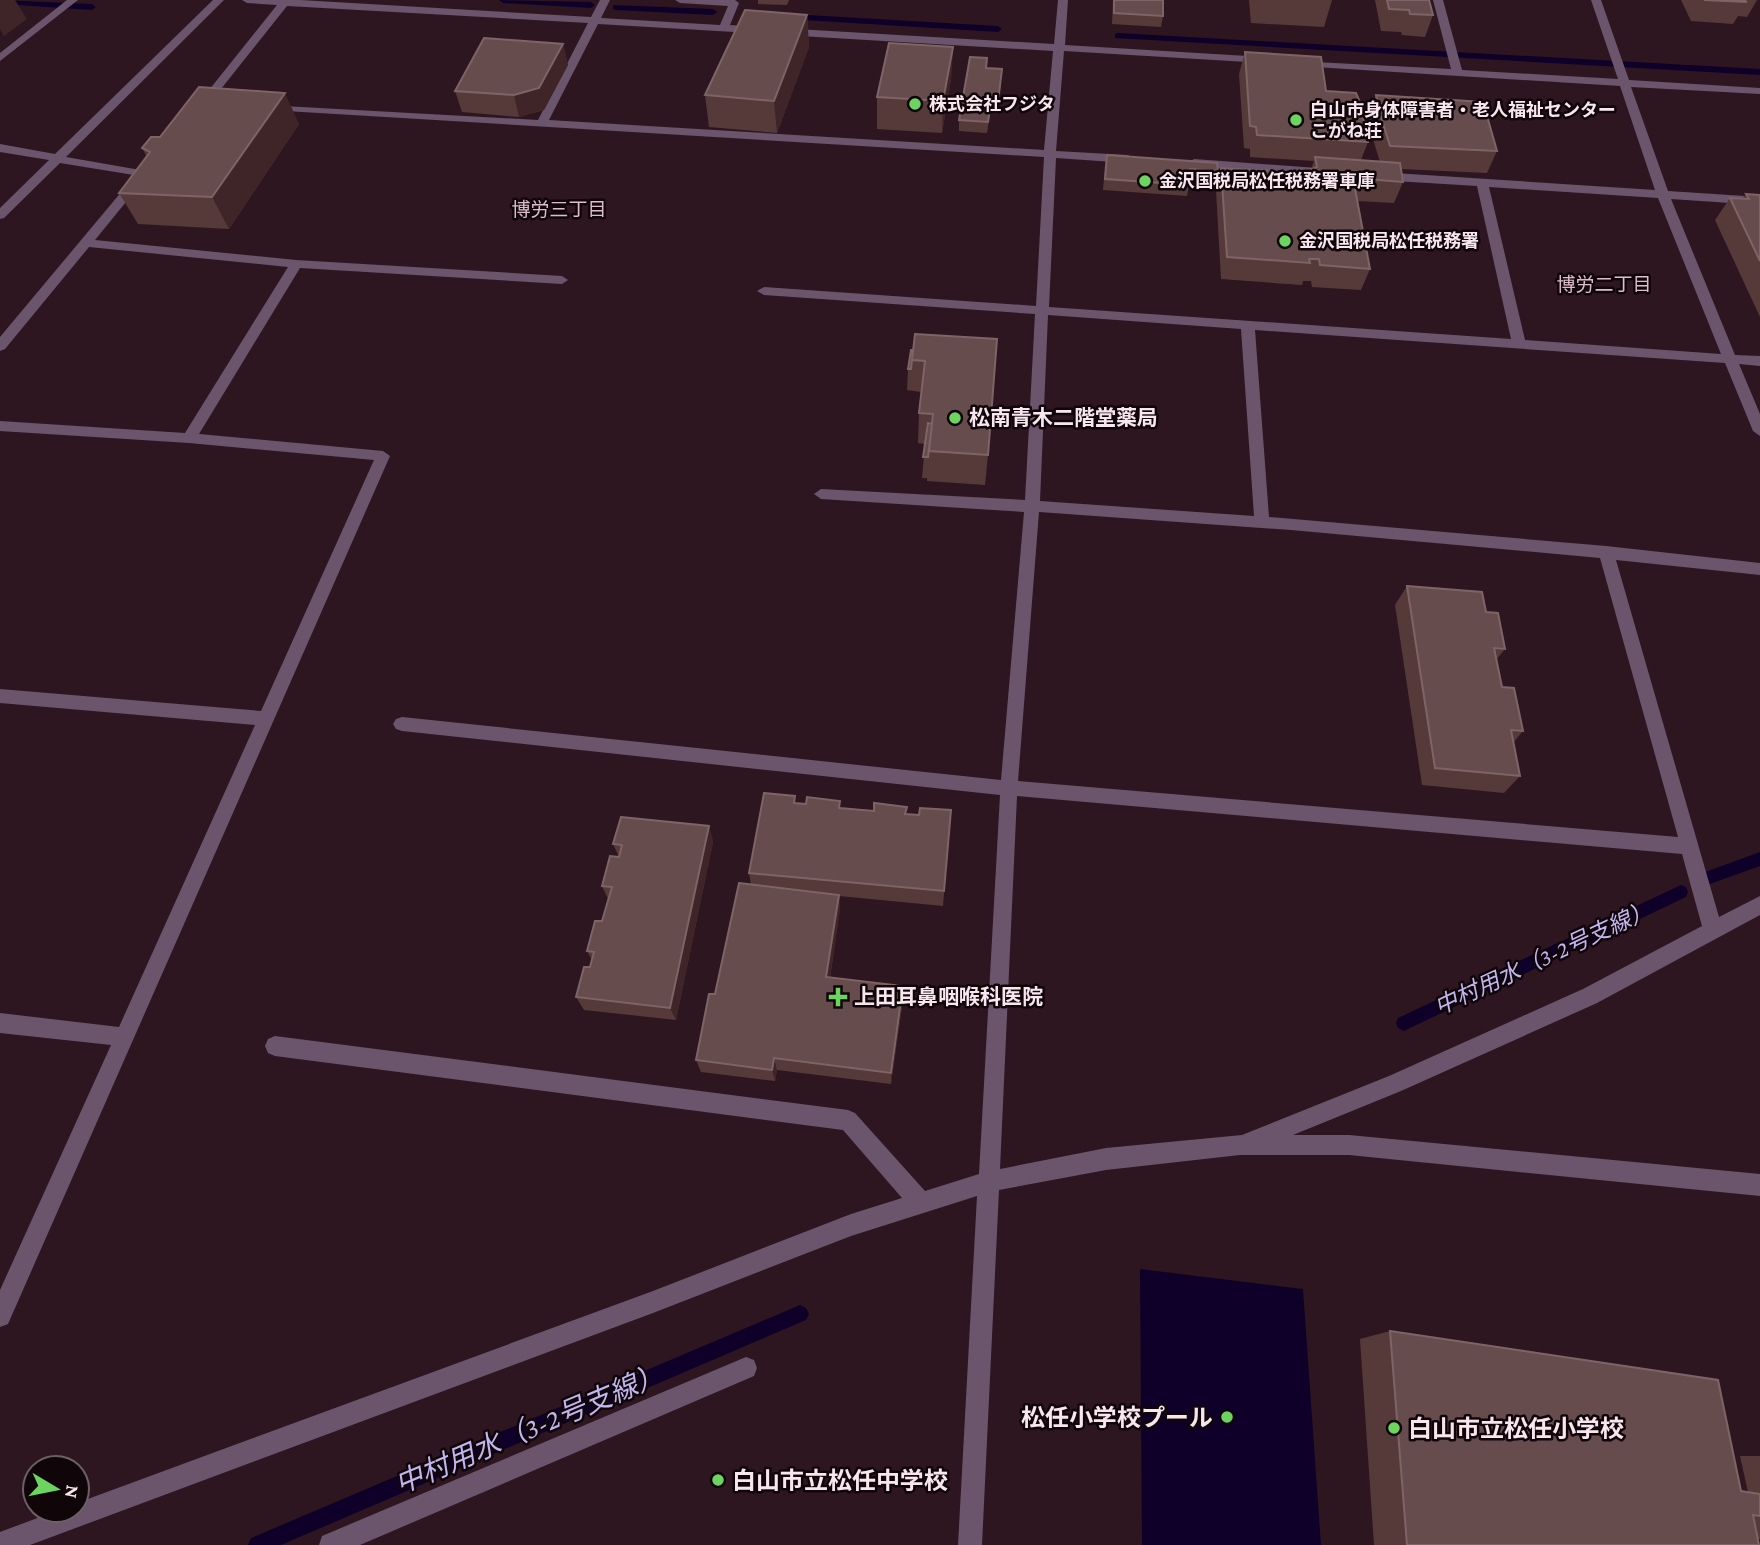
<svg xmlns="http://www.w3.org/2000/svg" width="1760" height="1545" font-family="'Crimson Pro','Noto Sans JP',serif">
<style>
.water{fill:#0f002a}
.lines{fill:none;stroke-linecap:round;stroke-linejoin:round}
.stream{fill:#0f002a;fill-rule:evenodd}
.minor{fill:#6a556d;fill-rule:evenodd}
.wall{fill:#563a3a;fill-rule:evenodd}
.shaded-wall{fill:#3f2428}
.building{fill:#674c4d;stroke:#7e6466;stroke-width:2}
.poi-dot{fill:#6dd361;stroke:#10060a;stroke-width:2.5}
.labels{text-anchor:middle;dominant-baseline:central;stroke-width:5;stroke-linejoin:round;paint-order:stroke}
.far-poi-label{font-size:18px;font-weight:bold;fill:#f7e6ed;stroke:#10060a;text-anchor:start}
.far-neighbourhood-label{font-size:19px;fill:#ddbbc9;stroke:#10060a}
.poi-label{font-size:21px;font-weight:bold;fill:#f7e6ed;stroke:#10060a;text-anchor:start}
.water-label{font-size:23px;font-style:italic;fill:#c1b7f0;stroke:#10060a}
.near-poi-label{font-size:24px;font-weight:bold;fill:#f7e6ed;stroke:#10060a;text-anchor:start}
.near-water-label{font-size:28px;font-style:italic;fill:#c1b7f0;stroke:#10060a}
</style>
<rect width="100%" height="100%" fill="#2e1621"/>
<!-- water -->
<path class="water" d="M1140 1269 1303 1289 1321 1545H1142Z"/>
<g class="lines">
<!-- stream -->
<path class="stream" d="M0 0 92 4 96 7 92 10 1 4Z
M499 0 591 2 595 5 591 8 503 3Z
M613 5 713 9 717 12 713 15 616 10 613 9Z
M790 14 998 26 1002 29 998 32 787 19V15Z
M1118 33 1760 69V75L1115 38V34Z
M1760 852V866L1710 884 1705 882 1703 877 1705 872Z
M1681 885 1686 887 1688 892 1686 897 1410 1028 1404 1031 1398 1028 1396 1023 1398 1018Z
M800 1305 806 1308 809 1314 806 1320 281 1545H248L251 1538Z"/>
<!-- minor -->
<path class="minor" d="M67 0H78L0 61V53Z
M213 0H224L66 157 146 171V177L60 163 4 218 0 219V208L49 160 0 152V144L55 154Z
M242 0H300L591 17 600 0H610L601 18 720 25 728 6 680 3 675 0H735L739 3 730 25 1054 44 1058 0H1068L1065 45 1264 57 1269 60 1264 63 1064 51 1056 151 1128 155 1134 159 1128 163 1056 158 1049 307 1511 339 1477 186 1379 180 1373 176 1379 172 1655 190 1620 86 1299 66 1293 63 1295 61 1451 69 1433 0H1443L1462 70 1618 79 1591 0H1601L1629 80 1760 88V94L1631 87 1668 191 1760 197V205L1671 199 1735 355 1760 356V366L1739 364 1760 414V436L1753 431 1725 363 1255 330 1269 517 1606 546 1760 563V575L1616 560 1719 917 1760 896V915L1597 1003 1401 1091 1293 1135H1349L1760 1174V1196L1349 1155H1240L1106 1170 999 1190 982 1545H958L977 1196 851 1236 653 1313 30 1545H0V1532L59 1510H77V1503L653 1291 851 1214 902 1198 843 1130 275 1056 268 1053 265 1046 268 1039 275 1036 848 1110 855 1113 925 1191 979 1174 1000 795 402 731 396 729 393 724 396 719 402 717 1001 780 1024 512 821 499 814 494 821 489 1025 500 1035 314 764 295 757 291 764 287 1036 306 1044 157 269 110 265 109V105L538 120 588 23 287 6 205 109H197V105L277 5 247 3ZM598 24 1053 51 1044 150 549 120ZM1489 187 1658 198 1721 354 1525 340ZM1048 315 1241 329 1254 516 1040 501ZM1039 512 1291 530 1600 558 1678 837 1018 781ZM1017 796 1682 854 1702 926 1583 989 1389 1076 1242 1135 1106 1148 1000 1169Z
M1194 159 1330 169 1336 173 1330 177 1190 166 1188 163Z
M137 177 143 181 95 240 296 260 562 276 568 280 562 284 300 268 199 434 383 451 390 456 8 1324 0 1327V1290L111 1045 0 1033V1013L119 1027 255 725 0 703V689L261 711 374 460 189 443 0 431V421L185 433 288 267 89 247 5 349 0 351V337L133 178Z
M746 1357 754 1360 757 1368 754 1376 360 1545H319L322 1536Z"/>
</g>
<!-- wall -->
<path class="wall" d="M758 0H789L787 5 758 4Z
M1113 0H1163V16L1161 27 1112 24Z
M1249 0H1332L1324 27 1251 23Z
M1375 0H1429L1433 15 1425 37 1402 35 1401 32 1381 31Z
M1681 0H1757L1747 17 1738 16 1733 24 1691 21Z
M807 15 809 47 777 133 709 127 705 95Z
M563 44 568 65 544 110 519 117 462 112 455 91Z
M953 47 951 79 942 133 877 129V97Z
M1245 52 1362 107 1371 108 1376 95 1497 151 1487 173 1401 169 1403 182 1394 203 1357 201 1370 269 1361 290 1312 287 1311 281H1303L1302 285 1221 279 1216 190 1221 168 1303 173 1311 169 1314 161 1250 157V149L1244 148 1239 74ZM1367 139H1373L1380 162 1361 160 1368 142Z
M987 68 1002 69 997 114 990 113 987 133 959 131V120Z
M299 124 229 229 138 224 119 193 147 157 142 148 160 137Z
M1107 155 1218 171 1215 182 1190 180 1187 196 1103 190 1105 166Z
M1746 194 1760 195V317L1715 220 1730 198 1742 199Z
M915 334 988 455 985 485 927 481V478H922L925 444 918 443 919 413 921 392 907 390 908 369 913 350Z
M1407 586 1486 612 1505 649 1496 660 1502 687 1523 731 1513 743 1520 776 1504 793 1422 785 1395 605Z
M796 803 919 815 951 810 943 906 839 896 840 909 830 978 903 986V999L891 1084 777 1070 775 1081 701 1072 696 1060 715 994 751 885 749 873Z
M709 826 713 842 676 1020 584 1010 576 997 590 967 592 960 587 951 602 921 608 899 602 886 619 857 613 844Z
M1390 1331 1741 1491 1748 1492 1740 1456H1760V1539H1757L1759 1545H1374L1360 1339Z"/>
<!-- shaded-wall -->
<path class="shaded-wall" d="M0 0H15L27 19 4 36 0 29Z
M807 15 809 47 777 133 774 101Z
M563 44 568 65 544 110 519 117 514 95Z
M953 47 951 79 942 133 943 101Z
M285 93 299 124 229 229 212 197Z
M709 826 713 842 676 1020 670 1008Z
M839 895 840 909 828 990 826 977Z
M903 986V999L891 1084V1073Z
M774 1058 777 1070 775 1081 772 1070Z"/>
<!-- building -->
<path class="building" d="M1114 0H1163V16L1114 13Z
M1387 0H1429L1433 15 1410 14 1409 10 1389 9Z
M1704 0H1745L1746 2Z
M745 10 807 15 774 101 705 95Z
M484 38 563 44 539 88 514 95 455 91Z
M889 43 953 47 943 101 877 97Z
M1245 52 1321 57 1326 91 1356 93 1362 107 1379 109 1376 95 1483 102 1497 151 1390 146 1381 117 1363 116 1368 142 1257 135 1256 127 1250 126Z
M970 57 987 58 986 68 1002 69 998 102H991L988 122 959 120Z
M199 87 285 93 212 197 119 193 150 152 142 148 151 137H160Z
M1107 155 1217 163 1218 171 1190 169V185L1105 179Z
M1315 157 1400 163 1403 182 1353 178 1370 269 1320 265 1319 259H1309L1310 263 1227 257 1221 168 1303 173 1317 167Z
M1746 194 1760 195V261L1730 198 1749 199Z
M915 334 997 339 988 455 929 451 933 414 919 413 925 361 912 360Z
M911 350H913L911 369H908Z
M928 423 932 424 928 457H923Z
M1407 586 1482 592 1486 612 1498 613 1505 649 1494 648 1502 687 1514 688 1523 731 1511 730 1520 776 1435 768Z
M764 793 795 796 794 803 806 804 807 797 840 801 839 808 874 811V803L907 807 905 814 919 815 920 808 951 810 944 891 749 873Z
M621 817 709 826 670 1008 576 997 584 967H590L594 952 587 951 595 921H602L612 887 602 886 610 856 619 857 622 845 613 844Z
M739 883 839 895 826 977 903 986 891 1073 774 1058 772 1070 696 1060 709 994H715Z
M1390 1331 1718 1380 1741 1491 1760 1494V1516L1753 1515 1759 1545H1407Z"/>
<!-- markers -->
<g class="poi-dot">
<circle cx="915" cy="104" r="7"/>
<circle cx="1296" cy="120" r="7"/>
<circle cx="1145" cy="181" r="7"/>
<circle cx="1285" cy="241" r="7"/>
<circle cx="955" cy="418" r="7"/>
<path d="M834.5 986.5h7v7h7v7h-7v7h-7v-7h-7v-7h7z"/>
<circle cx="1227" cy="1417" r="7"/>
<circle cx="1394" cy="1428" r="7"/>
<circle cx="718" cy="1480" r="7"/>
</g>
<g class="labels">
<!-- far-poi labels -->
<g class="far-poi-label">
<text x="929" y="104">株式会社フジタ</text>
<text x="1310" y="110">白山市身体障害者・老人福祉センター<tspan x="1310" dy="21">こがね荘</tspan></text>
<text x="1159" y="181">金沢国税局松任税務署車庫</text>
<text x="1299" y="241">金沢国税局松任税務署</text>
</g>
<!-- far-neighbourhood labels -->
<g class="far-neighbourhood-label">
<text x="559" y="209">博労三丁目</text>
<text x="1604" y="284">博労二丁目</text>
</g>
<!-- poi labels -->
<g class="poi-label">
<text x="969" y="418">松南青木二階堂薬局</text>
<text x="854" y="997">上田耳鼻咽喉科医院</text>
</g>
<!-- water labels -->
<g class="water-label">
<text transform="translate(1543 958) rotate(-25)">中村用水（3-2号支線）</text>
</g>
<!-- near-poi labels -->
<g class="near-poi-label">
<text x="1213" y="1417" text-anchor="end">松任小学校プール</text>
<text x="1408" y="1428">白山市立松任小学校</text>
<text x="732" y="1480">白山市立松任中学校</text>
</g>
<!-- near-water labels -->
<g class="near-water-label">
<text transform="translate(529 1429) rotate(-23)">中村用水（3-2号支線）</text>
</g>
</g>
<!-- north arrow -->
<g transform="translate(56 1489) rotate(100)"><circle r="33" fill="#10060a" stroke="#6c6065" stroke-width="2"/>
<path d="M0-5L12 26L0 18L-12 26Z" fill="#6dd361"/>
<text y="-10" font-size="19" font-weight="bold" text-anchor="middle" fill="#f7e6ed">N</text>
</g>
</svg>
